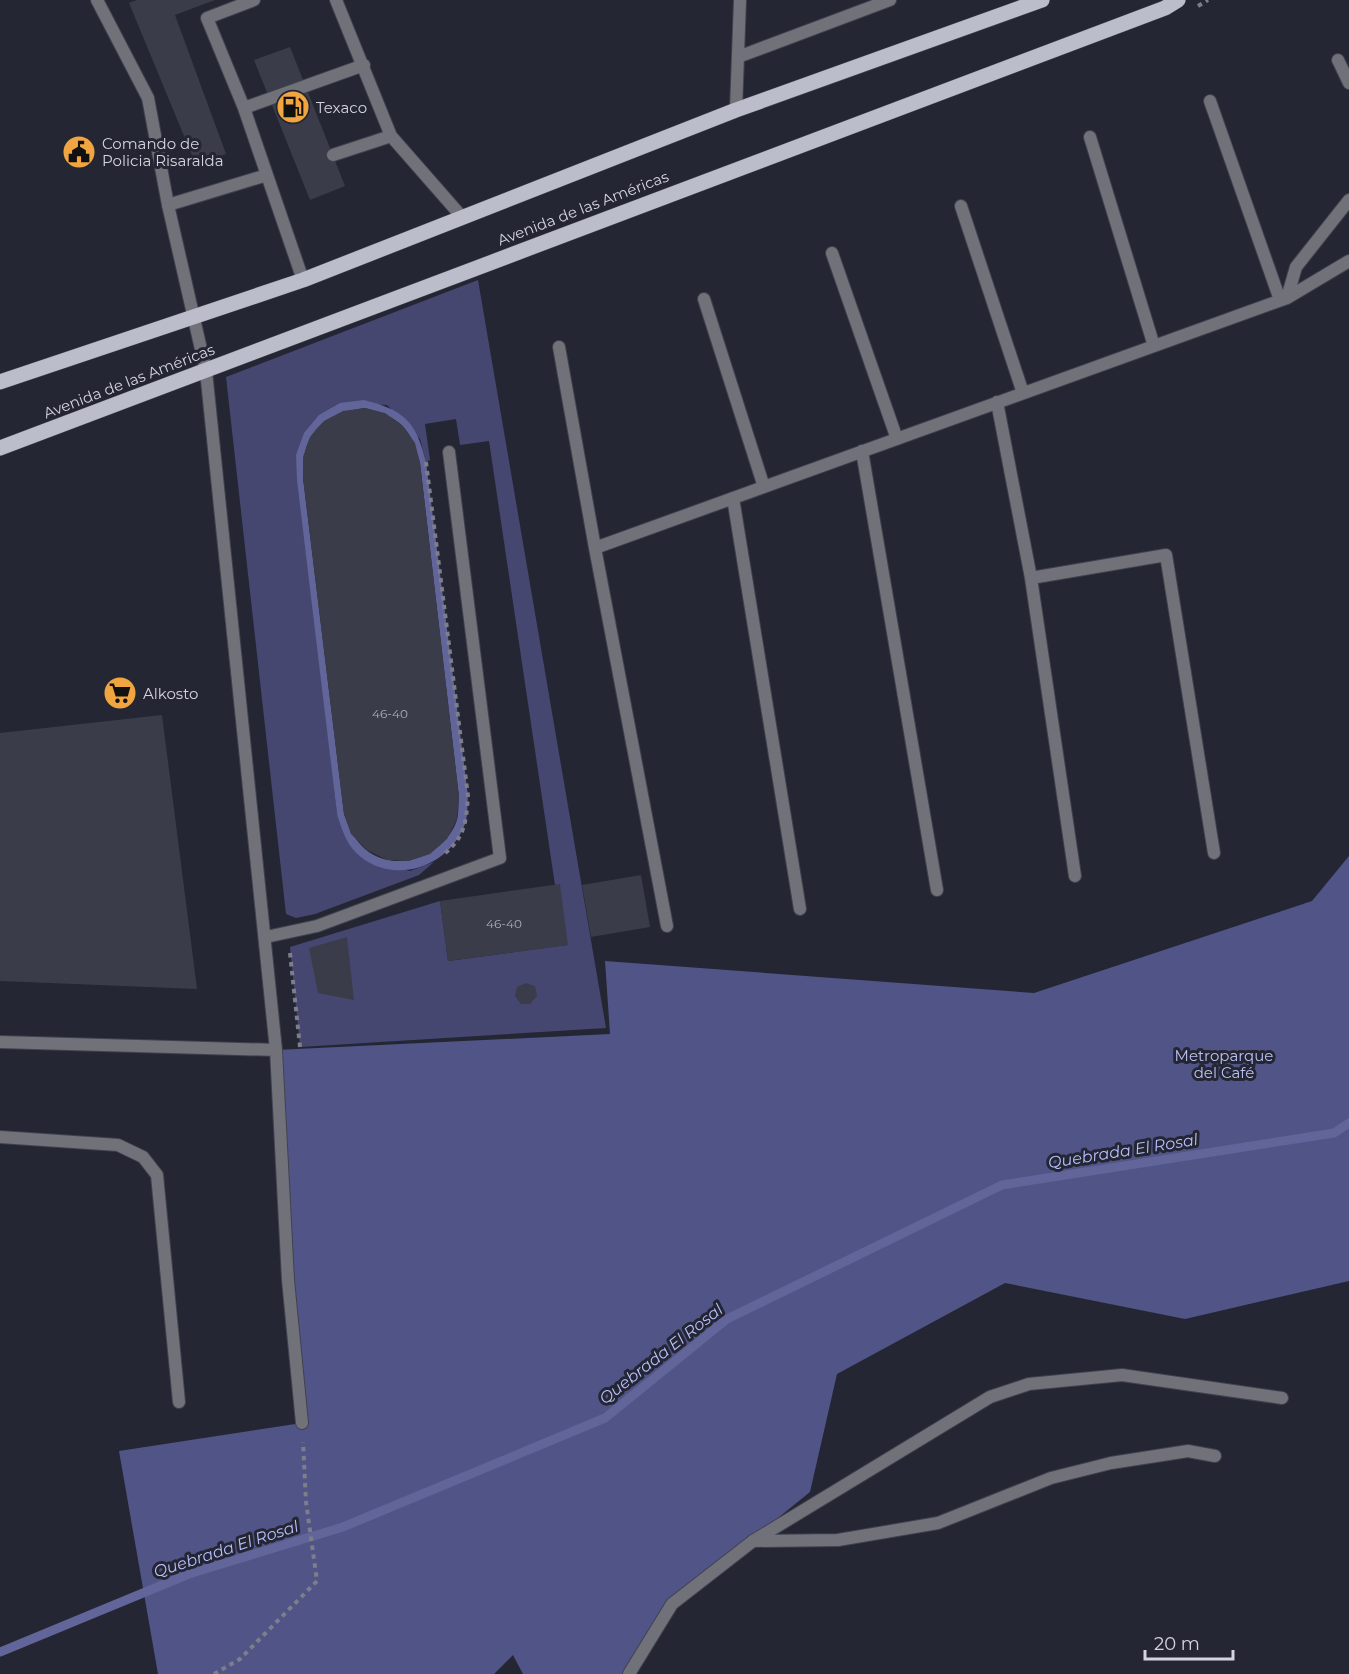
<svg xmlns="http://www.w3.org/2000/svg" width="1349" height="1674" font-family="Montserrat,sans-serif">
<style>
.green{fill:#454771}
.forest{fill:#515487}
.water{fill:#62659a;fill-rule:evenodd}
.lines{fill:none;stroke-linecap:round;stroke-linejoin:round}
.stream{stroke:#62659a;stroke-width:9}
.building{fill:#3b3c49}
.lane-casing{stroke:#41424e;stroke-width:14}
.street-casing{stroke:#41424e;stroke-width:14}
.primary-casing{stroke:#41424e;stroke-width:16}
.path{stroke:#7d7e89;stroke-width:4;stroke-dasharray:4.5 4.5;stroke-linecap:butt}
.lane{stroke:#717279;stroke-width:12}
.street{stroke:#717279;stroke-width:12}
.primary{stroke:#bcbdcb;stroke-width:15}
.labels{text-anchor:middle;dominant-baseline:central;stroke-width:6;stroke-linejoin:round;paint-order:stroke}
.number-label{font-size:12px;fill:#adaeb8}
.poi-label{font-size:15px;fill:#d3d4dd;stroke:#252633;text-anchor:start}
.street-label{font-size:15px;fill:#d3d4dd;stroke:#252633}
.park-label{font-size:15px;fill:#bcc1f1;stroke:#252633}
.water-label{font-size:16px;font-style:italic;fill:#b8befe;stroke:#252633}
</style>
<rect width="100%" height="100%" fill="#252633"/>
<!-- green -->
<path class="green" d="M478 280 606 1028 300 1047 290 947 440 901 448 961 567 945 555 885 489 441 460 445 456 419 425 424 430 460 426 462 420 439 387 405 340 403 296 455 337 814 362 858 410 871 434 862 419 875 315 914 296 918 286 914 226 377Z"/>
<!-- forest -->
<path class="forest" d="M1349 856V1281L1185 1319 1005 1283 837 1374 810 1492 684 1594 632 1674H523L513 1655 494 1674H158L119 1451 302 1423 276 1050 610 1034 605 961 1034 993 1312 901Z"/>
<!-- water -->
<path class="water" d="M364 400C404 410 416 421 426 462L468 796C467 805 468 816 465 824 450 865 399 885 362 858 347 847 342 830 337 814L297 480 296 455 304 433 319 415 340 403ZM365 408C400 417 411 428 420 463L459 797C458 804 459 813 457 820 445 856 396 875 365 849 354 839 349 828 344 814L303 478C302 433 320 414 365 408Z"/>
<g class="lines">
<!-- stream -->
<path class="stream" d="M0 1652 189 1574 343 1527 605 1418 727 1319 1002 1185 1334 1133 1349 1123"/>
</g>
<!-- building -->
<path class="building" d="M137 0H215L175 15 226 154 196 165 129 3Z
M290 47 345 186 310 200 254 60Z
M365 408 385 413 402 425 415 443 420 463 459 797 457 819 447 839 430 854 409 861 387 860 367 850 351 834 344 814 303 478V457L310 437 324 421 343 411Z
M162 715 197 989 0 981V733Z
M641 875 650 927 591 937 582 885Z
M560 884 568 945 448 961 440 901Z
M347 937 354 1000 318 993 309 948Z
M526 983 535 986 537 996 530 1004H521L515 996 517 987Z"/>
<g class="lines">
<!-- lane casing -->
<g class="lane-casing">
<path id="lane" d="M254 0 207 18 244 108 303 280
M336 0 391 136
M1338 60 1349 83
M1210 101 1280 300
M244 108 364 65
M1090 137 1154 346
M333 155 391 136 462 217
M168 205 267 175
M961 206 1023 393
M832 253 897 439
M1287 298 1296 267 1349 200
M704 299 764 487
M559 347 595 548 667 926
M997 402 1031 578 1075 876
M862 451 937 890
M733 498 800 909
M595 548 1287 298 1349 261
M1031 578 1166 555 1214 853
M266 937 317 926 500 858 449 452
M0 1137 118 1145 143 1157 157 1175 179 1402
M753 1541 838 1540 938 1523 1051 1478 1111 1463 1188 1451 1215 1456"/>
</g>
<!-- street casing -->
<g class="street-casing">
<path id="street" d="M97 0 148 98 168 205 206 371 276 1050 288 1280 302 1423
M738 57 890 0
M736 110 740 0
M0 1042 276 1050
M629 1674 672 1604 753 1541 990 1397 1029 1384 1122 1375 1282 1398"/>
</g>
<!-- primary casing -->
<g class="primary-casing">
<path id="primary" d="M0 382 303 280 736 110 1042 0
M0 448 1165 8 1178 0"/>
</g>
<!-- path -->
<path class="path" d="M1198 6 1208 0
M426 462 468 796C466 823 465 837 443 855
M290 953 300 1047
M214 1674 240 1659 317 1581 306 1502 303 1442"/>
<!-- lane -->
<use href="#lane" class="lane"/>
<!-- street -->
<use href="#street" class="street"/>
<!-- primary -->
<use href="#primary" class="primary"/>
</g>
<!-- icons -->
<defs>
<g id="fuel-disc" transform="scale(1.725)"><circle r="9.5" fill="#f1a540" stroke="#252633"/><path d="M-5.5-6h7V0h2V4h1.3V-2.5L3-4.5l.8-.8L6-3V5H2.5V1h-1V6h-7ZM-4.2-4.7v3.2H.2V-4.7Z" fill="#111"/></g>
<g id="civic-disc" transform="scale(1.725)"><circle r="9.5" fill="#f1a540" stroke="#252633"/><path d="M-.6-6.5H3V-4.5H.6V-3L4-1V1h2V6H-6V1h2V-1L-.6-3ZM-1.2 2.5V6h2.4V2.5Z" fill="#111"/></g>
<g id="supermarket-disc" transform="scale(1.725)"><circle r="9.5" fill="#f1a540" stroke="#252633"/><path d="M-6-5.5h2.5l.6 2H6L4.5 2H-2.5L-4.4-4H-6ZM-1.5 3.2a1.3 1.3 0 1 0 .1 0ZM3 3.2a1.3 1.3 0 1 0 .1 0Z" fill="#111"/></g>
</defs>
<g fill-rule="evenodd">
<use href="#fuel-disc" x="293" y="107"/>
<use href="#civic-disc" x="79" y="152"/>
<use href="#supermarket-disc" x="120" y="693"/>
</g>
<g class="labels">
<!-- number labels -->
<g class="number-label">
<text x="390" y="713">46-40</text>
<text x="504" y="923">46-40</text>
</g>
<!-- poi labels -->
<g class="poi-label">
<text x="316" y="107">Texaco</text>
<text x="102" y="143">Comando de<tspan x="102" dy="17">Policia Risaralda</tspan></text>
<text x="143" y="693">Alkosto</text>
</g>
<!-- street labels -->
<g class="street-label">
<text transform="translate(583 208) rotate(-21)">Avenida de las Américas</text>
<text transform="translate(129 381) rotate(-21)">Avenida de las Américas</text>
</g>
<!-- park labels -->
<g class="park-label">
<text x="1224" y="1055">Metroparque<tspan x="1224" dy="17">del Café</tspan></text>
</g>
<!-- water labels -->
<g class="water-label">
<text transform="translate(1123 1151) rotate(-9)">Quebrada El Rosal</text>
<text transform="translate(661 1354) rotate(-38)">Quebrada El Rosal</text>
<text transform="translate(226 1549) rotate(-18)">Quebrada El Rosal</text>
</g>
</g>
<!-- scale -->
<path d="M1145 1650v9h88v-9" fill="none" stroke="#d3d4dd" stroke-width="3"/>
<text x="1154" y="1650" font-size="18" fill="#d3d4dd" stroke="#252633" stroke-width="4.5" paint-order="stroke">20 m</text>
</svg>
